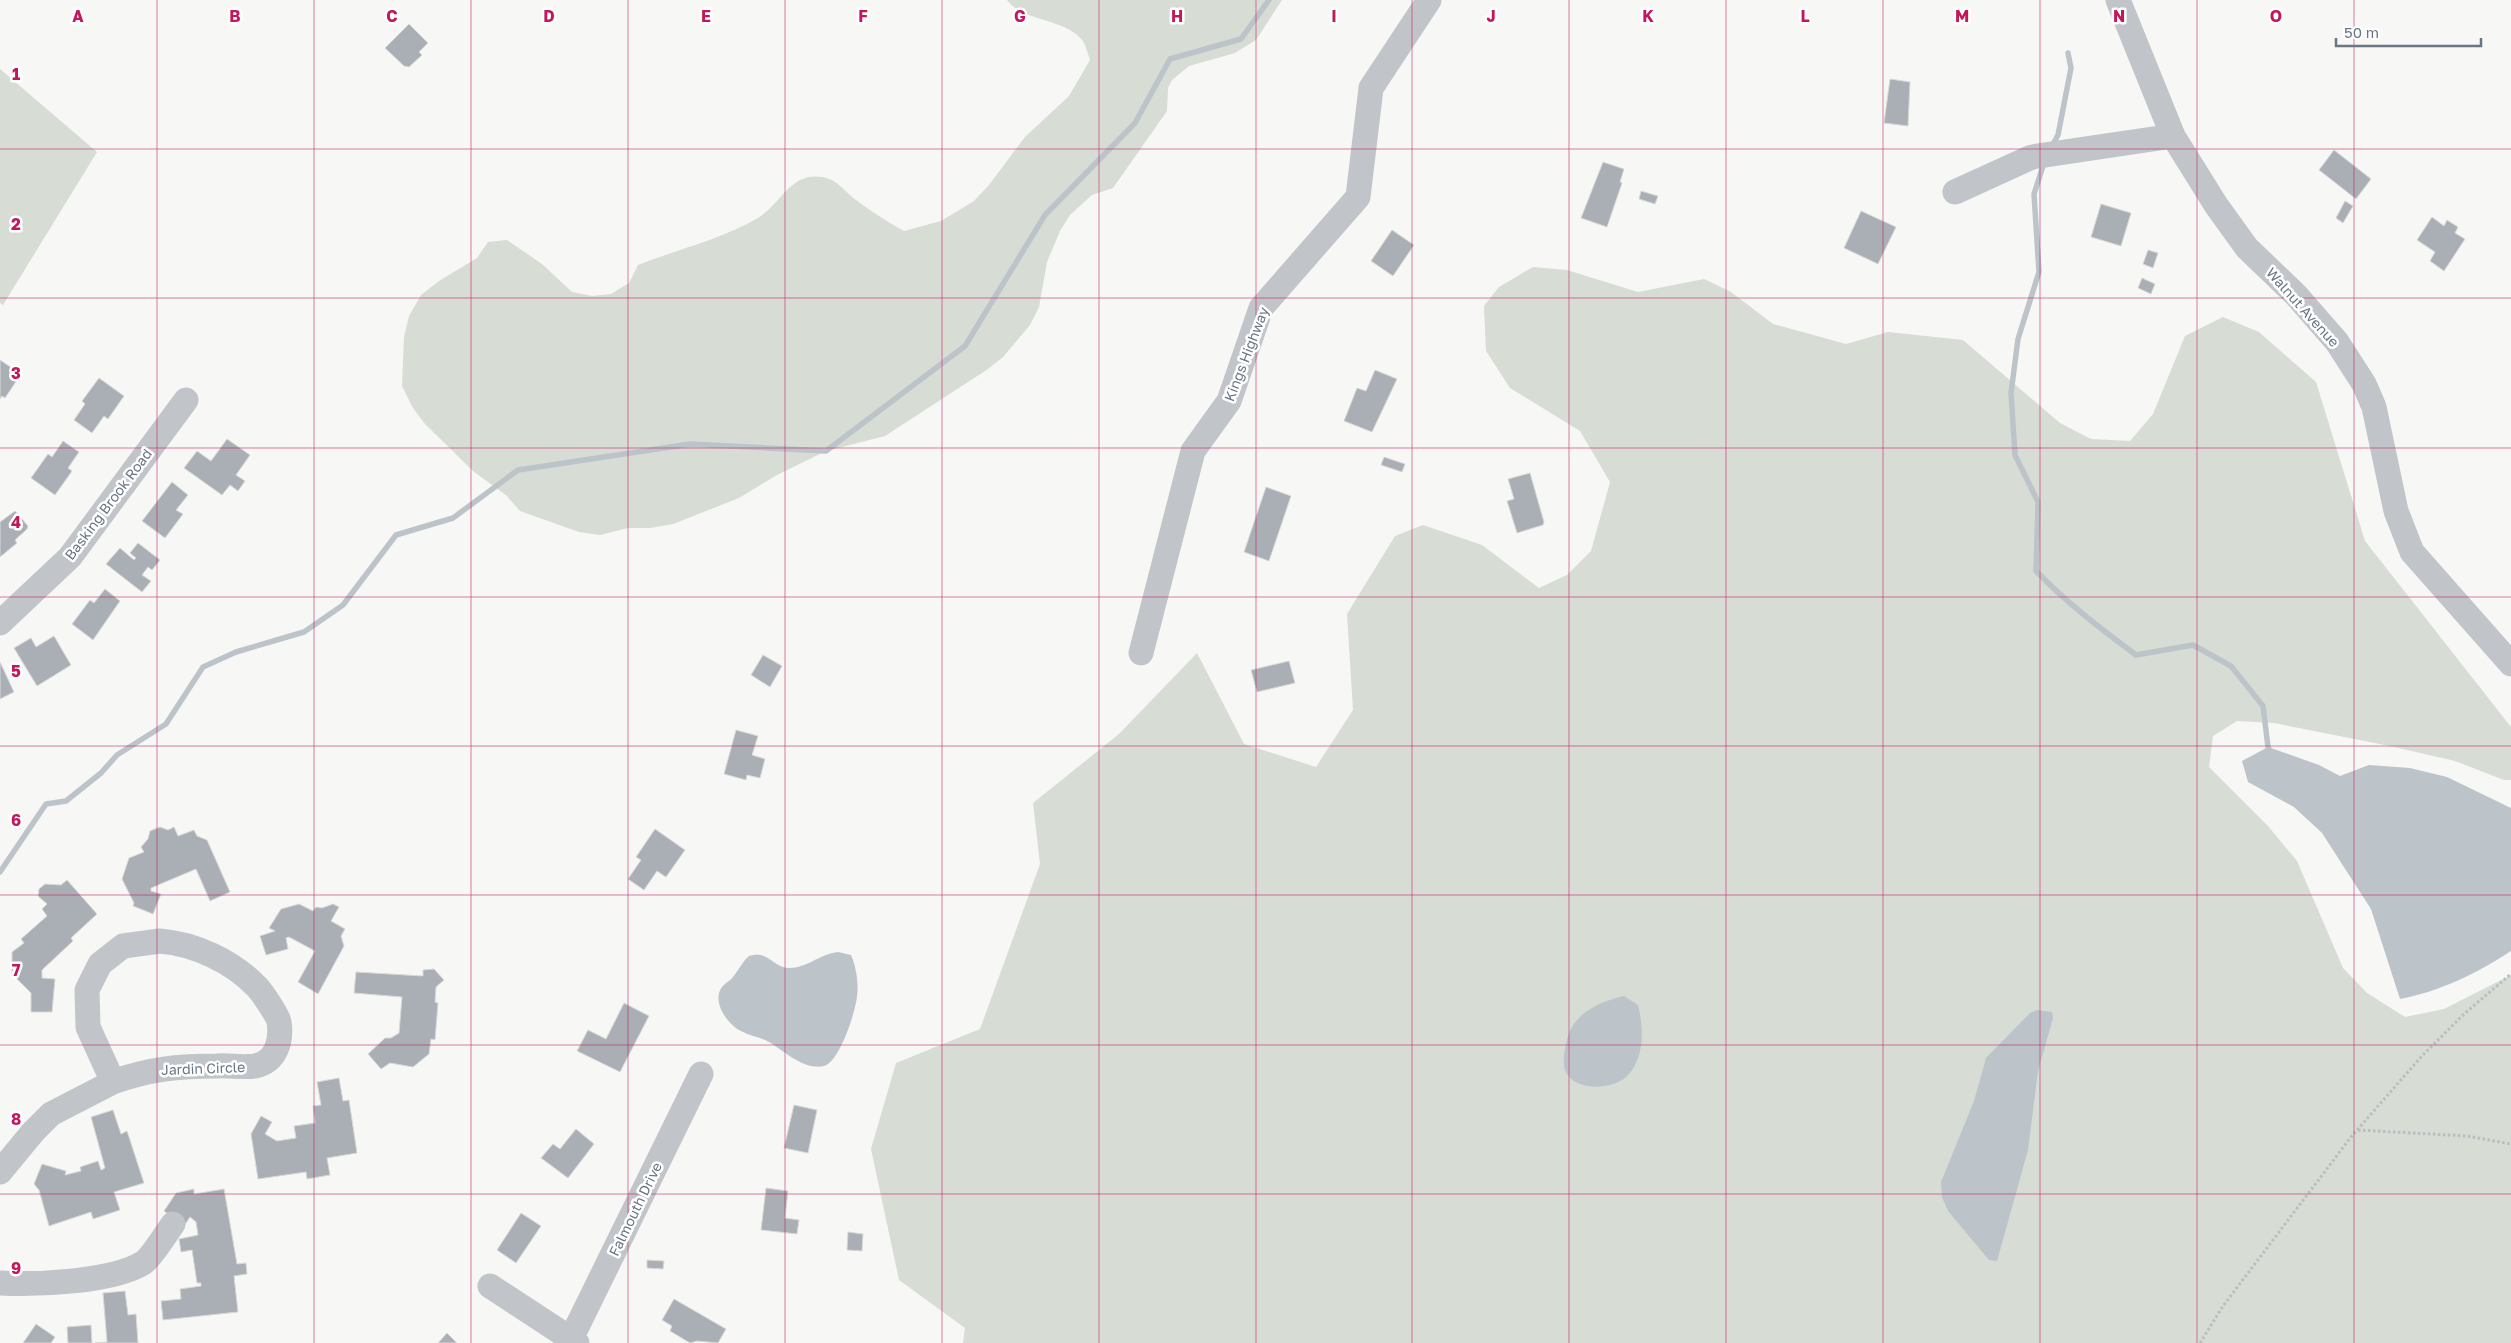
<svg xmlns="http://www.w3.org/2000/svg" width="2511" height="1343" font-family="'Golos Text',sans-serif">
<style>
.green{fill:#d7dcd4}
.water{fill:#bcc4ca}
.lines{fill:none;stroke-linecap:round;stroke-linejoin:round}
.stream{stroke:#bcc4ca;stroke-width:5.5}
.building{fill:#a9afb5;stroke:#d9d9d7}
.path{stroke:#bbbdc0;stroke-width:3;stroke-dasharray:2.5 2.5;stroke-linecap:butt}
.minor{stroke:#c1c4c8;stroke-width:25}
.grid{fill:none;stroke:#c2185b;stroke-width:1;stroke-opacity:0.55}
.labels{text-anchor:middle;dominant-baseline:central;stroke-width:5;stroke-linejoin:round;paint-order:stroke}
.street-label{font-size:14px;fill:#697683;stroke:#fff}
.grid-label{font-size:16px;text-anchor:middle;font-weight:bold;fill:#c2185b;stroke:#fff;stroke-width:5;stroke-linejoin:round;paint-order:stroke}
</style>
<rect width="100%" height="100%" fill="#f7f7f5"/>
<!-- green -->
<path class="green" d="M1007 0H1282L1256 40 1235 53 1189 66 1172 80 1168 88 1167 111 1113 188 1092 195 1070 215 1060 231 1047 262 1039 307 1030 325 1003 357 988 369 885 436 826 451 777 475 739 498 673 524 650 528H628L600 535 579 532 520 511 507 496 473 471 425 424 413 408 402 386 404 337 409 316 421 295 439 281 477 258 488 242 507 240 542 264 572 292 592 296 611 294 629 283 638 265C678 249 720 240 758 218 781 204 790 172 822 177 837 179 845 192 856 200 871 211 887 222 904 231L941 221 974 201 989 185 1025 137 1069 96 1090 60C1088 54 1086 46 1083 41 1066 18 1023 22 1007 0Z
M0 69 97 152 3 305 0 303Z
M1533 267 1567 270 1638 292 1704 279 1731 292 1773 324 1846 344 1888 332 1963 340 2060 423 2091 439 2130 441 2153 414 2185 336 2223 317 2259 332 2316 382 2365 541 2511 727V780H2504L2455 761 2390 746 2274 723 2237 721 2213 736 2209 767 2268 826 2297 861 2343 968 2367 993 2405 1017 2444 1009 2511 975V1343H963L965 1328 899 1280 871 1149 896 1063 980 1029 1040 864 1033 803 1119 734 1197 653 1244 744 1316 767 1353 710 1347 614 1395 536 1423 525 1482 545 1539 588 1567 575 1591 551 1610 482 1580 431 1510 388 1486 351 1484 306 1499 287Z"/>
<!-- water -->
<path class="water" d="M2268 747 2319 765 2340 776 2369 765 2410 768 2447 777 2511 808V951C2478 973 2438 992 2400 999L2371 909 2322 833 2294 807 2248 782 2242 761Z
M838 952 851 955C856 966 859 984 857 996 856 1011 839 1063 824 1066 805 1071 784 1051 769 1042 760 1037 750 1036 741 1031 728 1025 711 1002 722 987 725 983 730 981 733 977 739 970 742 962 749 956 769 950 772 967 789 968 807 968 820 954 838 952Z
M1624 996 1638 1005C1644 1028 1645 1059 1626 1077 1612 1090 1573 1092 1565 1070 1562 1060 1565 1049 1567 1040 1573 1013 1599 1002 1624 996Z
M2037 1010 2052 1012 2053 1018 2038 1071 2028 1150 1997 1261 1989 1260 1948 1211 1942 1197 1941 1182 1974 1101 1986 1058 2030 1013Z"/>
<g class="lines">
<!-- stream -->
<path class="stream" d="M2052 146 2058 135 2071 68 2068 53
M2044 163 2034 194 2039 272 2018 339 2011 393 2015 455 2038 502 2036 571C2067 603 2101 629 2136 655L2193 645 2231 666 2263 706 2268 747 2271 753
M0 872 46 804 66 801 101 773 117 755 166 724 203 667 236 652 304 632 343 605 396 535 453 518 518 470 690 444 826 451 965 346 1045 215 1135 123 1170 59 1241 39 1269 0"/>
</g>
<!-- building -->
<path class="building" d="M409 24 428 43 419 52 422 55 409 67 404 66 385 48Z
M1890 79 1910 82 1908 126 1884 123Z
M2334 150 2371 179 2356 199 2319 170Z
M1603 162 1624 169 1620 182 1622 183 1607 227 1581 218Z
M1641 191 1658 196 1655 204 1639 199Z
M2345 201 2353 206 2343 223 2336 218Z
M2101 204 2131 213 2121 246 2091 237Z
M1861 211 1896 227 1878 264 1844 248Z
M2432 217 2444 226 2447 220 2458 227 2455 233 2465 239 2444 271 2430 261 2435 252 2417 240Z
M1392 230 1414 245 1393 276 1371 261Z
M2148 250 2158 253 2153 268 2143 264Z
M2142 278 2155 284 2151 294 2138 288Z
M0 360 21 374 5 398 2 396 0 399Z
M1375 370 1397 379 1372 432 1344 421 1357 388 1366 391Z
M99 378 124 396 108 419 104 416 92 433 74 420 85 404 82 401Z
M227 439 250 455 236 475 245 481 238 491 230 485 222 495 184 468 197 451 211 461Z
M63 441 79 452 68 468 72 471 55 495 31 478 48 454 52 457Z
M1384 457 1405 464 1402 472 1381 465Z
M1530 473 1544 522 1543 525 1517 533 1507 501 1514 499 1508 479Z
M172 482 188 495 176 510 183 514 165 538 142 521Z
M1266 487 1291 496 1269 561 1244 552Z
M15 511 28 526 27 529 15 540 17 543 0 557V522Z
M138 543 160 560 152 570 148 567 142 575 151 581 142 592 106 564 120 548 134 560 136 558 130 553Z
M105 589 120 601 93 640 72 624 90 600 94 603Z
M54 636 71 665 37 686 14 648 31 638 36 647Z
M763 655 782 666 770 687 751 675Z
M1289 661 1295 683 1257 692 1251 670Z
M0 662 14 692 0 699Z
M736 730 758 736 752 755 765 759 760 778 747 775 746 780 724 774Z
M160 827 168 830 174 827 178 836 194 830 197 836 207 840 230 892 210 901 196 869 151 888V891L161 894 153 914 133 906 134 903 122 879 129 858 144 852 141 847 148 839 150 831Z
M655 829 685 850 666 877 657 871 644 890 628 879 641 860 636 857Z
M67 880 97 914 71 938 73 941 42 970V978L55 979 52 1012H31V993L12 974V952L24 943 21 939 47 916 42 909 47 904 38 896 39 889 45 884 61 885Z
M299 904 313 911 316 907 322 908 333 904 339 907 331 921 345 929 341 936 344 946 318 994 298 982 315 951 289 937 286 938 288 949 266 955 260 936 275 931 269 928 281 909Z
M434 969 444 980 436 987 435 1002 438 1003 435 1040 431 1039 429 1054 413 1067 390 1063 381 1069 368 1054 385 1038H391L399 1033 402 997 354 993 356 972 423 976V970Z
M624 1003 649 1016 620 1072 577 1051 588 1030 606 1039Z
M339 1078 343 1101 349 1100 357 1153 327 1158 330 1175 307 1179 306 1172 258 1179 251 1134 261 1116 272 1122 265 1134 277 1141 296 1138 294 1126 315 1123 313 1106 321 1105 317 1082Z
M794 1105 817 1110 808 1153 784 1148Z
M113 1110 121 1134 127 1131 144 1183 114 1192 120 1210 93 1219 91 1212 49 1226 39 1190 34 1184 42 1164 66 1171 65 1175 81 1171 80 1167 98 1161 101 1170 105 1168 91 1117Z
M576 1129 594 1144 568 1178 541 1158 553 1144 560 1149Z
M766 1188 788 1191 785 1218 799 1220 797 1234 761 1230Z
M194 1189V1194L224 1189 237 1264 246 1263 247 1274 234 1276 238 1312 163 1320 161 1301 181 1299 180 1289 201 1286V1283H197L192 1250 181 1252 179 1239 198 1235 196 1222 190 1217 184 1226 164 1211 176 1193Z
M521 1213 541 1226 516 1263 497 1250Z
M848 1232 863 1234 862 1251 847 1250Z
M647 1260 664 1261 663 1269 647 1268Z
M125 1291 128 1315 136 1314 138 1343H95L107 1342 103 1293Z
M674 1299 726 1329 718 1343 697 1341 690 1343 670 1331 672 1326 662 1320Z
M36 1324 55 1337 51 1343H23Z
M91 1325 92 1343H68L67 1327Z
M447 1333 457 1343H438Z"/>
<g class="lines">
<!-- path -->
<path class="path" d="M2358 1130 2467 1136 2511 1144
M2200 1343 2223 1306 2351 1137 2421 1057 2464 1014 2511 974"/>
<!-- minor -->
<path class="minor" d="M2118 0 2173 136 2216 205 2247 248 2296 295 2337 342 2364 384 2374 407 2396 511 2412 552 2511 664
M1955 192 2032 157 2173 136
M0 623 70 557 186 400
M1141 653 1193 451 1229 401 1261 308 1358 197 1371 88 1429 0
M160 941C195 944 232 961 257 987 262 992 278 1016 279 1022 282 1041 276 1062 255 1066 243 1068 229 1065 217 1066 178 1066 149 1069 113 1082L88 1027 87 990 100 964 123 946Z
M0 1172 33 1132 51 1114 113 1082
M0 1283C36 1285 112 1282 143 1263 152 1257 166 1233 173 1224
M490 1286 577 1343
M569 1343 701 1074"/>
</g>
<!-- grid -->
<path class="grid" d="M157 0V1343M314 0V1343M471 0V1343M628 0V1343M785 0V1343M942 0V1343M1099 0V1343M1256 0V1343M1412 0V1343M1569 0V1343M1726 0V1343M1883 0V1343M2040 0V1343M2197 0V1343M2354 0V1343M0 149H2511M0 298H2511M0 448H2511M0 597H2511M0 746H2511M0 895H2511M0 1045H2511M0 1194H2511"/>
<g class="labels">
<!-- street labels -->
<g class="street-label">
<text transform="translate(2303 307) rotate(48)">Walnut Avenue</text>
<text transform="translate(1246 354) rotate(-69)">Kings Highway</text>
<text transform="translate(108 504) rotate(-53)">Basking Brook Road</text>
<text transform="translate(203 1068) rotate(-2)">Jardin Circle</text>
<text transform="translate(635 1209) rotate(-64)">Falmouth Drive</text>
</g>
</g>
<g class="grid-label">
<text x="78" y="22">A</text>
<text x="235" y="22">B</text>
<text x="392" y="22">C</text>
<text x="549" y="22">D</text>
<text x="706" y="22">E</text>
<text x="863" y="22">F</text>
<text x="1020" y="22">G</text>
<text x="1177" y="22">H</text>
<text x="1334" y="22">I</text>
<text x="1491" y="22">J</text>
<text x="1648" y="22">K</text>
<text x="1805" y="22">L</text>
<text x="1962" y="22">M</text>
<text x="2119" y="22">N</text>
<text x="2276" y="22">O</text>
<text x="16" y="80">1</text>
<text x="16" y="230">2</text>
<text x="16" y="379">3</text>
<text x="16" y="528">4</text>
<text x="16" y="677">5</text>
<text x="16" y="826">6</text>
<text x="16" y="976">7</text>
<text x="16" y="1125">8</text>
<text x="16" y="1274">9</text>
</g>
<!-- scale -->
<path d="M2336 38v8h145v-8" fill="none" stroke="#697683" stroke-width="2.5"/>
<text x="2344" y="38" font-size="15" fill="#697683" stroke="#ffffff" stroke-width="4" paint-order="stroke">50 m</text>
</svg>
